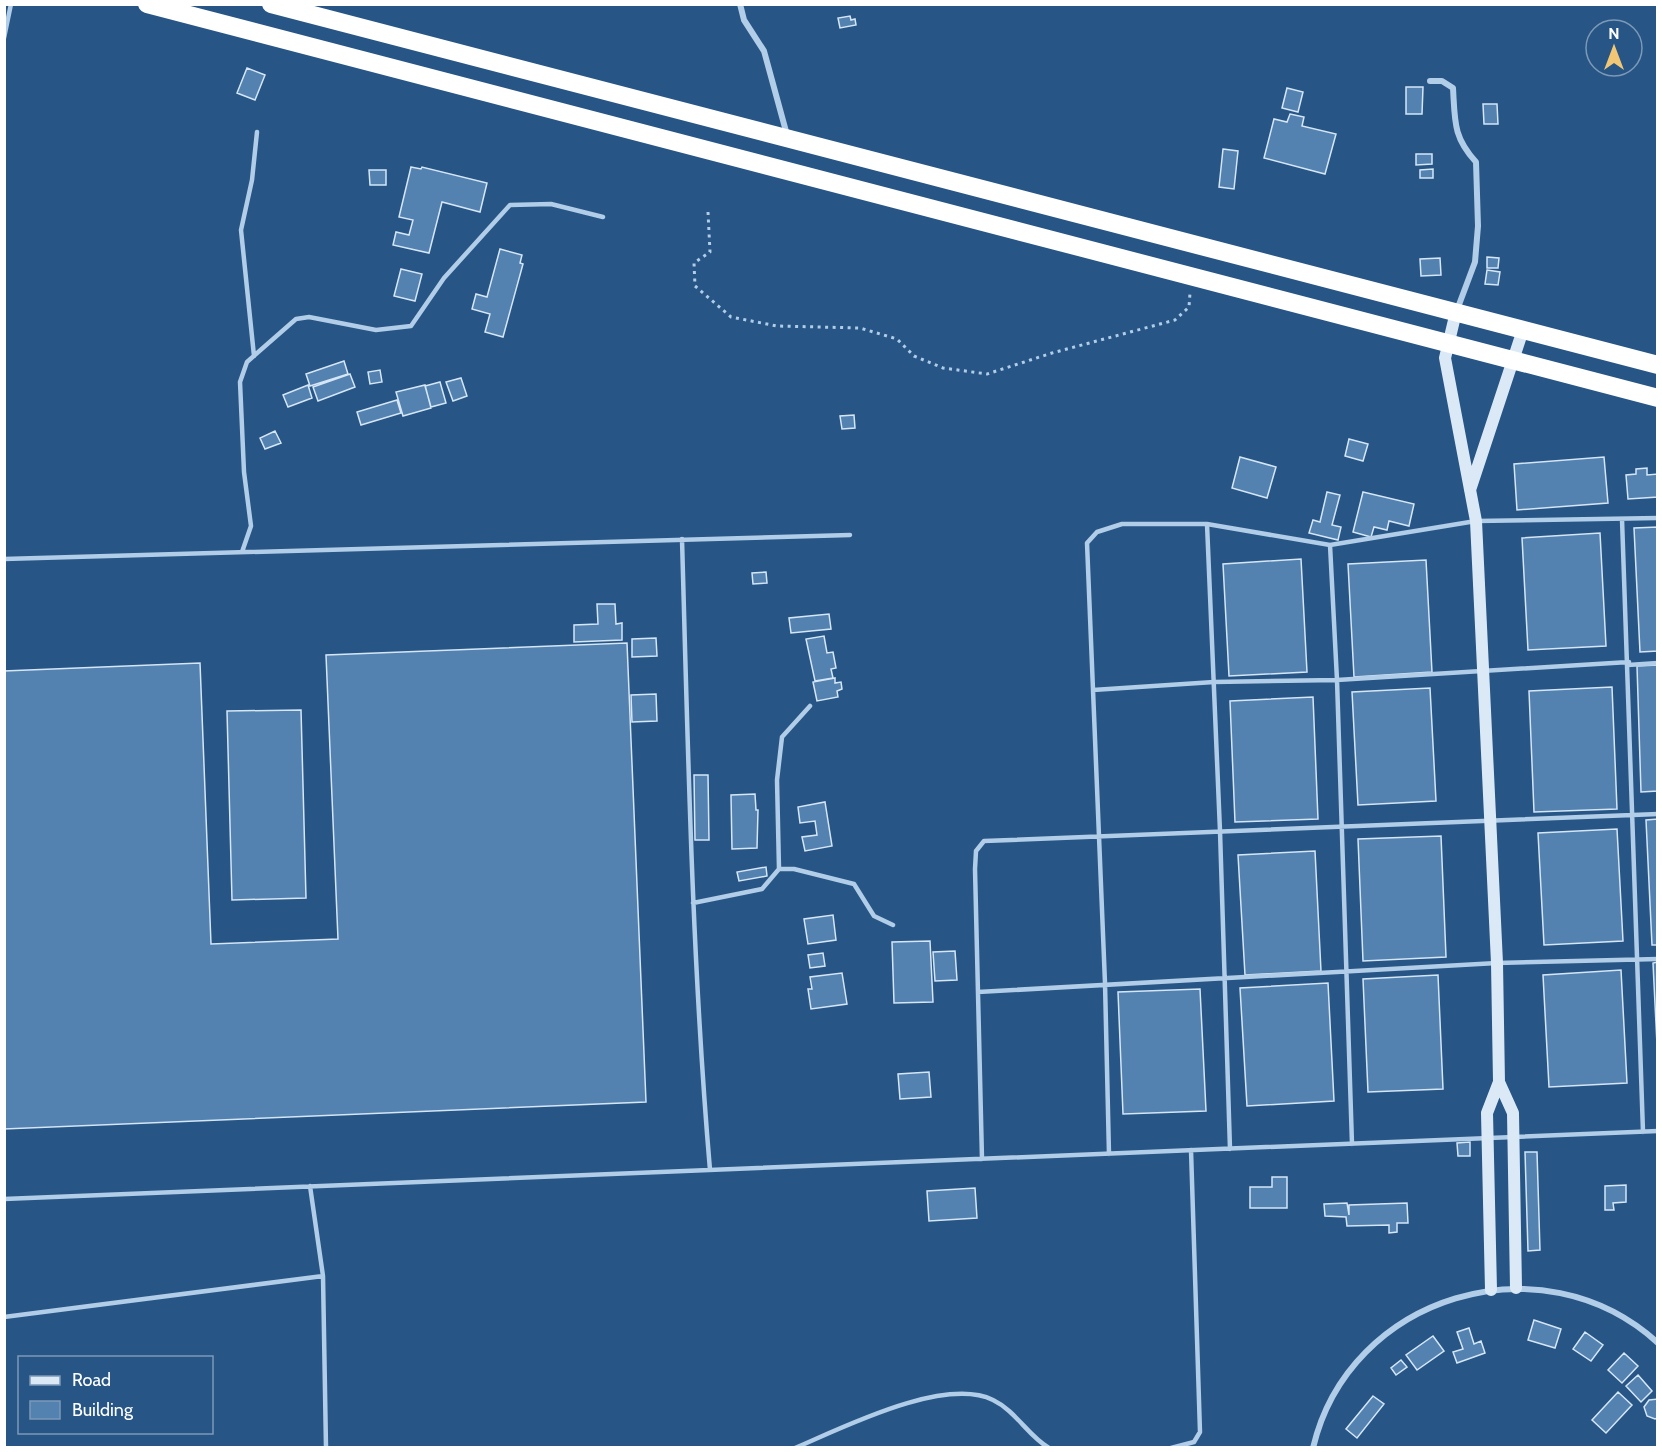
<svg xmlns="http://www.w3.org/2000/svg" width="1662" height="1452" font-family="Cabin,sans-serif">
<style>
.building{fill:#5381b0;stroke:#d5e6f7;stroke-width:1.5}
.lines{fill:none;stroke-linecap:round;stroke-linejoin:round}
.path{stroke:#b1cde8;stroke-width:3;stroke-dasharray:3 4.5;stroke-linecap:butt}
.lane{stroke:#b1cde8;stroke-width:4.5}
.street{stroke:#b1cde8;stroke-width:6}
.secondary{stroke:#dbe9f7;stroke-width:12}
.highway{stroke:#fff;stroke-width:18}
</style>
<rect width="100%" height="100%" fill="#265586"/>
<!-- building -->
<path class="building" d="M850 16 851 20 855 19 856 25 840 28 838 18Z
M247 68 265 75 255 100 237 93Z
M1406 87H1423L1422 114H1406Z
M1287 88 1303 92 1298 112 1282 108Z
M1483 104H1497L1498 124H1484Z
M1290 114 1304 117 1302 126 1336 134 1325 174 1264 158 1274 119 1287 122Z
M1223 149 1238 151 1234 189 1219 187Z
M1416 154H1432V164L1416 165Z
M411 167 421 169 422 167 487 183 480 212 442 202 429 253 393 245 396 232 409 235 413 220 399 217Z
M1433 169V178H1420V170Z
M369 170H386V185H370Z
M500 249 522 255 520 263 523 264 503 337 485 332 490 314 472 309 476 294 487 297Z
M1487 257 1499 258 1498 268H1487Z
M1440 258 1441 275 1421 276 1420 259Z
M401 269 422 274 415 301 394 296Z
M1487 270 1500 272 1498 285 1485 284Z
M344 361 348 374 310 386 306 374Z
M380 370 382 382 370 384 368 372Z
M350 374 355 387 318 401 313 387Z
M461 378 467 396 453 401 446 382Z
M440 382 446 403 431 407 425 386Z
M308 385 312 398 288 407 283 395Z
M425 385 431 408 403 416 396 392Z
M397 400 401 413 361 425 357 412Z
M854 415 855 428 842 429 840 416Z
M275 431 281 443 265 449 260 438Z
M1349 439 1368 444 1363 461 1345 456Z
M1240 457 1276 467 1267 498 1232 488Z
M1604 457 1608 503 1517 510 1514 464Z
M1647 468V475L1658 474V497L1628 499 1626 475 1636 474V469Z
M1327 492 1340 495 1332 525 1341 527 1338 540 1309 533 1313 520 1320 522Z
M1363 492 1414 504 1409 526 1389 521 1387 530 1374 527 1371 537 1353 532Z
M1658 527V651L1640 652 1634 528Z
M1600 533 1606 646 1528 650 1522 538Z
M1301 559 1307 672 1229 676 1223 564Z
M1426 560 1432 672 1354 677 1348 564Z
M766 572 767 583 753 584 752 573Z
M597 604H615L616 624 622 623V640L574 642V625L598 624Z
M829 614 831 629 791 633 789 618Z
M824 636 827 653 833 652 836 668 831 669 833 678 815 681 806 639Z
M656 638 657 656 632 657V639Z
M627 643 646 1102 4 1129V671L200 663 211 944 338 939 326 655Z
M1658 665V791L1641 792 1637 666Z
M835 678V683L841 682 842 689 837 691 838 697 817 701 813 682Z
M1612 687 1617 809 1534 812 1529 691Z
M1430 688 1436 801 1358 805 1352 692Z
M656 694 657 721 632 722 631 695Z
M1313 697 1318 819 1235 822 1230 701Z
M301 710 306 898 232 900 227 711Z
M694 775H708L709 840H695Z
M755 794 756 810H758L757 848 732 849 731 795Z
M825 802 832 846 805 851 802 837 817 835 815 821 800 823 798 807Z
M1658 819V945H1652L1646 820Z
M1617 829 1623 941 1544 945 1538 833Z
M1441 836 1446 957 1363 961 1358 839Z
M1315 851 1321 971 1245 975 1238 855Z
M766 867 767 876 739 881 737 872Z
M833 915 836 940 808 944 804 919Z
M930 941 933 1002 894 1003 892 942Z
M955 951 957 980 935 981 933 952Z
M823 953 825 966 810 968 808 955Z
M1658 962V1065L1653 963Z
M1621 970 1627 1083 1549 1087 1543 975Z
M842 973 847 1004 811 1009 808 989H812L810 977Z
M1438 975 1443 1089 1368 1092 1363 979Z
M1328 983 1334 1101 1247 1106 1240 988Z
M1200 989 1206 1111 1123 1114 1118 992Z
M929 1072 931 1097 900 1099 898 1074Z
M1470 1142V1156H1458L1457 1143Z
M1525 1152H1537L1540 1250 1528 1251Z
M1272 1177H1287V1208H1250V1187H1272Z
M1626 1185V1202L1613 1203 1614 1210H1605V1186Z
M975 1188 977 1218 929 1221 927 1191Z
M1347 1203 1349 1215V1205L1407 1203 1408 1223H1397V1232L1389 1233V1225L1347 1226 1346 1217 1325 1216 1324 1204Z
M1534 1320 1561 1329 1555 1348 1528 1340Z
M1469 1328 1474 1344 1481 1341 1485 1353 1457 1363 1453 1352 1463 1349 1457 1332Z
M1585 1332 1603 1345 1591 1361 1573 1349Z
M1433 1336 1444 1351 1417 1370 1406 1355Z
M1624 1353 1638 1366 1622 1383 1608 1370Z
M1401 1360 1407 1367 1396 1375 1391 1368Z
M1638 1375 1652 1391 1641 1402 1626 1386Z
M1618 1392 1632 1405 1606 1433 1592 1420Z
M1373 1396 1384 1404 1357 1438 1346 1429Z
M1658 1399V1418L1655 1419 1647 1416 1644 1407 1649 1400Z"/>
<g class="lines">
<!-- path -->
<path class="path" d="M708 212 710 252 694 263 695 286 731 317 777 326 860 328 897 339 914 356 943 368 987 374 1052 353 1175 320 1189 307 1190 293"/>
<!-- lane -->
<path class="lane" d="M4 38 11 4
M254 356 241 230 252 180 257 132
M1622 519 1643 1132
M1207 524 1220 831 1230 1149
M682 539C688 750 692 960 710 1170
M1330 545 1337 680 1352 1144
M242 552 251 526 244 472 240 382 247 362 296 319 309 317 376 330 411 326 444 278 510 205 551 204 603 217
M4 559 850 535
M1628 665 1658 663
M1093 690 1214 682 1337 680 1629 662
M779 869H794L854 884 874 916 893 925
M693 903 762 889 779 869 777 780 782 737 810 706
M978 992 1497 963 1658 959
M1109 1154 1105 983 1087 543 1097 532 1122 524H1207L1330 545 1476 521 1658 518
M982 1159 975 869 976 851 984 841 1658 814
M4 1199 1658 1131
M323 1276 326 1448
M4 1317 323 1276 310 1186
M795 1448C842 1428 944 1376 993 1400 1016 1411 1028 1436 1049 1448
M1171 1448 1194 1442 1200 1432 1191 1150"/>
<!-- street -->
<path class="street" d="M740 4 744 20 764 51 787 135
M1430 81H1442L1453 88C1455 121 1453 137 1476 162L1478 226 1475 262 1457 310
M1313 1448C1349 1295 1542 1237 1658 1343"/>
<!-- secondary -->
<path class="secondary" d="M1456 312 1445 358 1476 521 1497 963 1499 1082 1487 1113 1491 1290
M1470 490 1523 330
M1499 1082 1513 1113 1516 1288"/>
<!-- highway -->
<path class="highway" d="M147 4 1658 398
M271 4 1658 365"/>
</g>
<!-- border -->
<rect width="1662" height="1452" fill="none" stroke="#ffffff" stroke-width="12"/>
<!-- legend -->
<rect x="18" y="1356" width="195" height="78" fill="#265586" stroke="#7d99b6" stroke-width="1.5"/>
<rect x="30" y="1376" width="30" height="9" fill="#dbe9f7" stroke="#7d99b6" stroke-width="1.5"/>
<text x="72" y="1386" font-size="18" fill="#ffffff">Road</text>
<rect x="30" y="1401" width="30" height="18" fill="#5381b0" stroke="#7d99b6" stroke-width="1.5"/>
<text x="72" y="1416" font-size="18" fill="#ffffff">Building</text>
<!-- north arrow -->
<g transform="translate(1614 48)"><circle r="28" fill="#265586" stroke="#7d99b6" stroke-width="1.5"/>
<path d="M0-4.5L10 22L0 15L-10 22Z" fill="#f1c776"/>
<text y="-9" font-size="16" font-weight="bold" text-anchor="middle" fill="#ffffff">N</text>
</g>
</svg>
